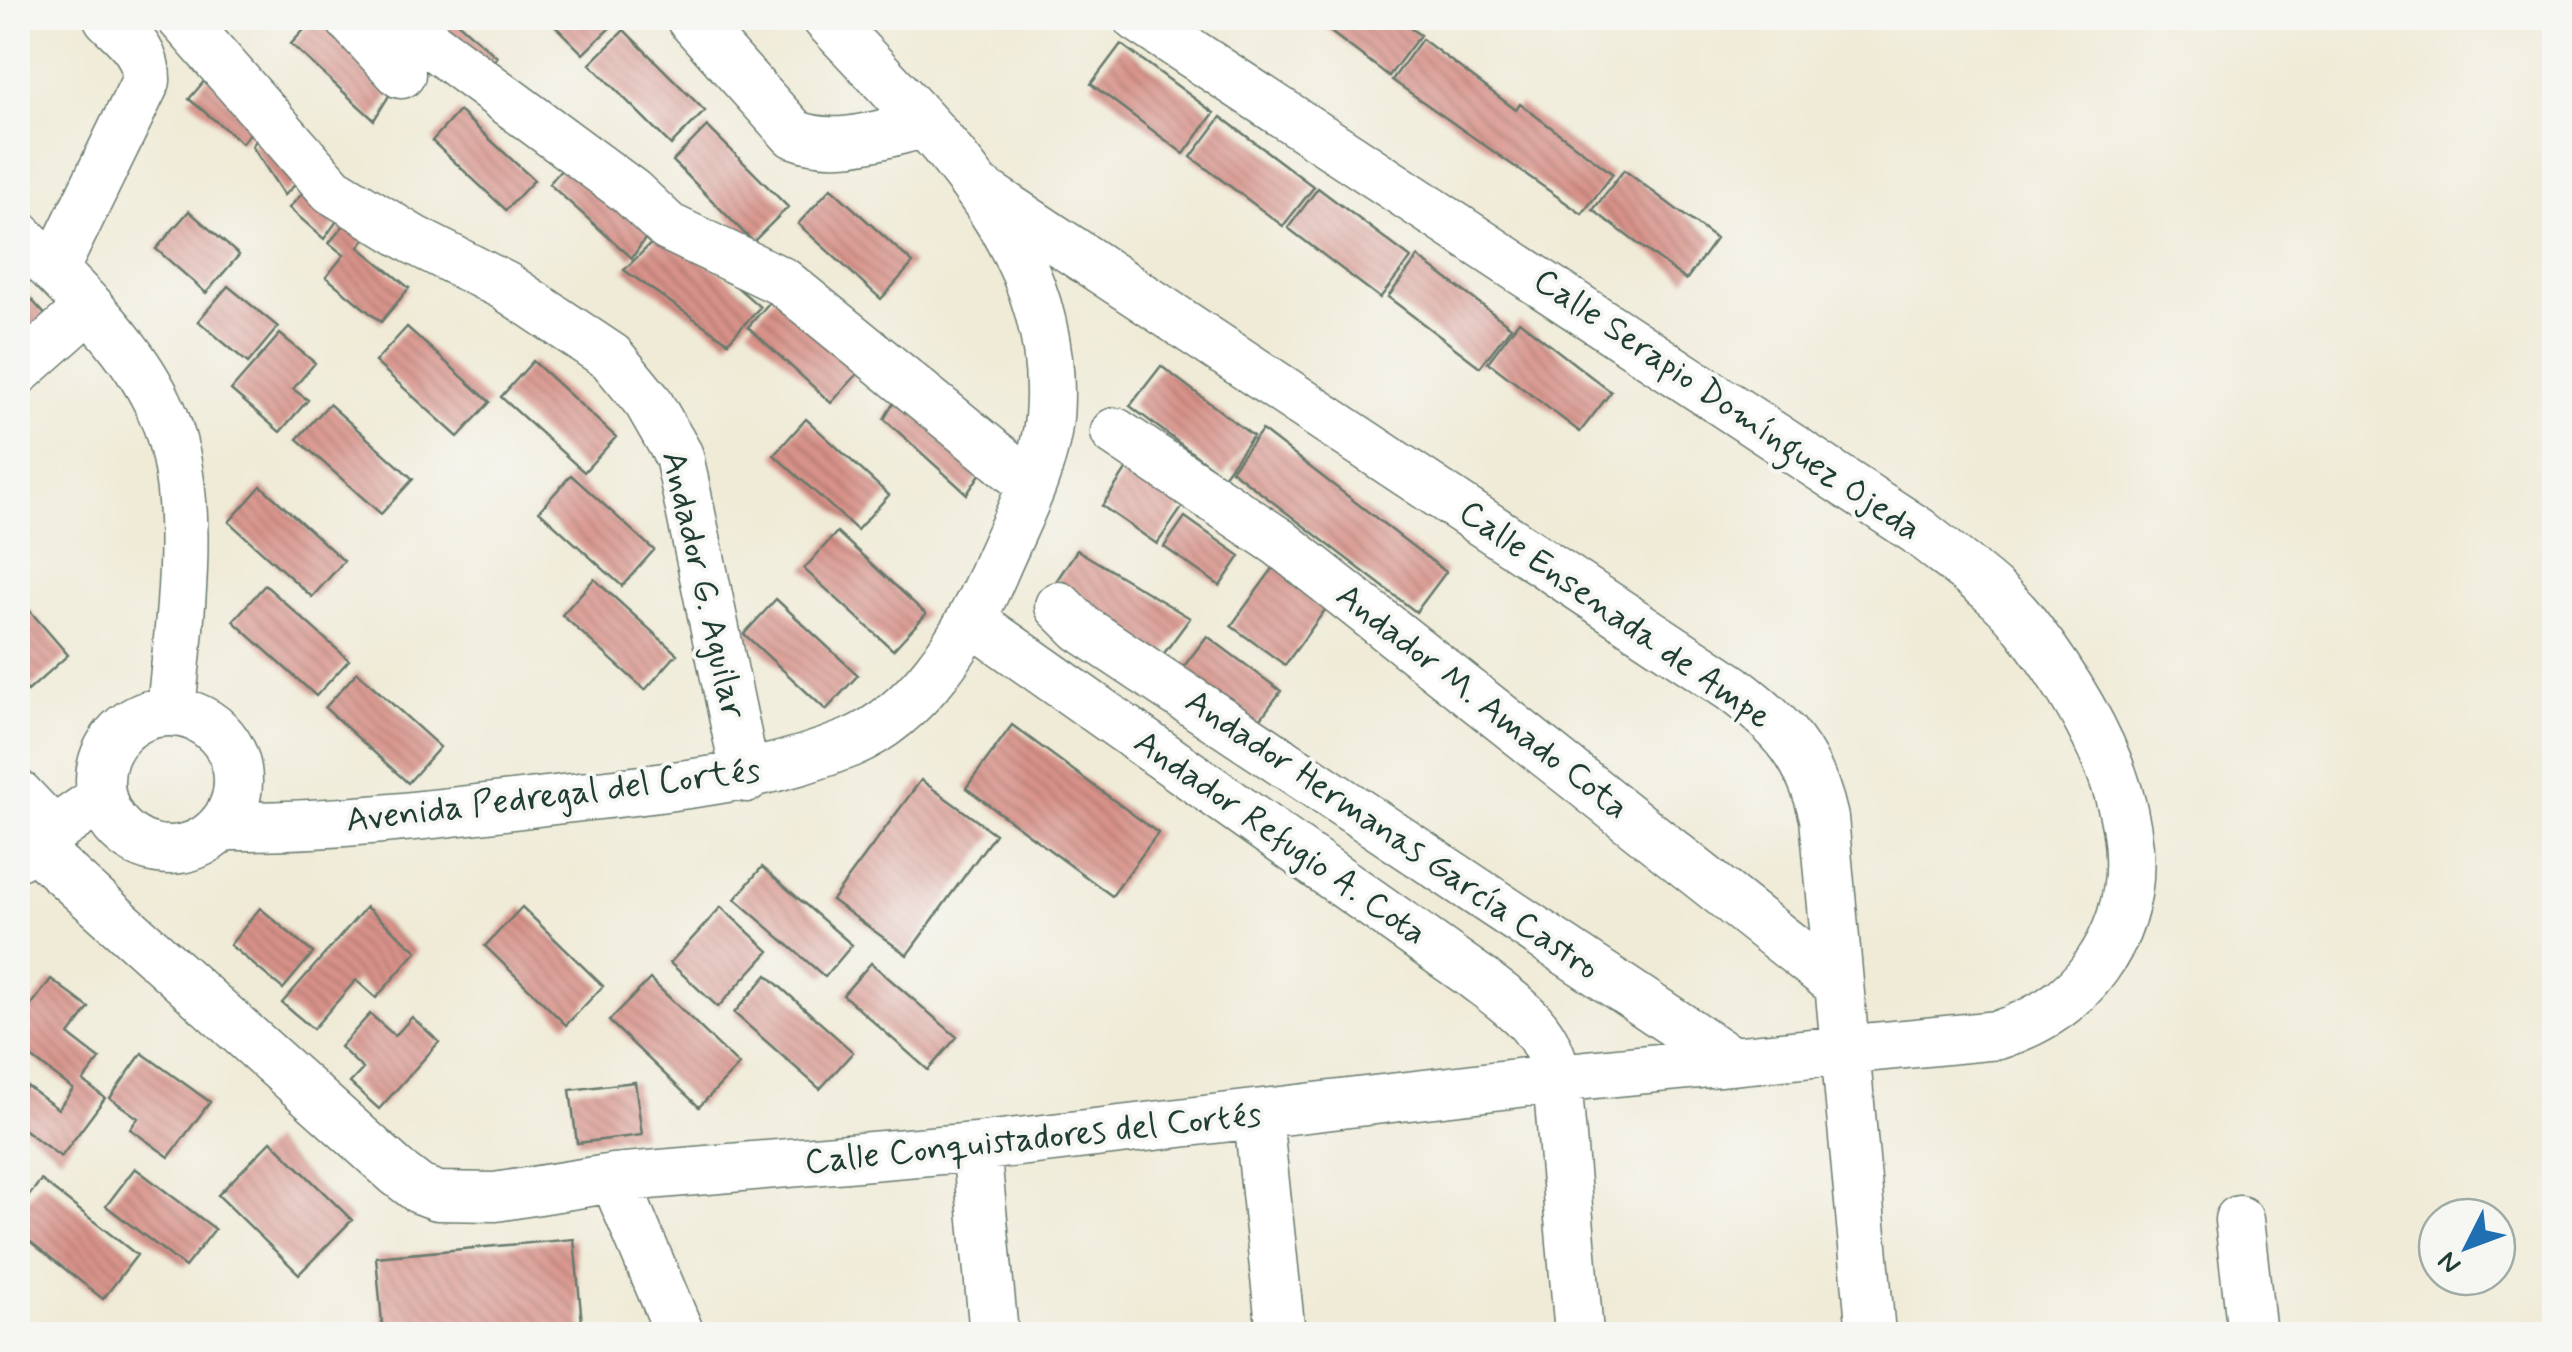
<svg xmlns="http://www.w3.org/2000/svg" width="2572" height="1352" font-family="Mynerve,sans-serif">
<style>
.building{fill:url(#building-back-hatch)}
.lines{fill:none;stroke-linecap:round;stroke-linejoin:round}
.minor-casing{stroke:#687a6d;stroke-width:51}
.minor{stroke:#fff;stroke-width:48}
.labels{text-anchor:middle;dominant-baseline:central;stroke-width:8;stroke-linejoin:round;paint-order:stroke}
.street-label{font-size:35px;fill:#1f3d34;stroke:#f6f6f2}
</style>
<defs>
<pattern id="building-back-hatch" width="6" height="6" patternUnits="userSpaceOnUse" patternTransform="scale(2.5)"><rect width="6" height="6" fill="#d89289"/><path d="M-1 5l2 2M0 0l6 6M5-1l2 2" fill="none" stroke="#af7871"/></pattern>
</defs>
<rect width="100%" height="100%" fill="#f6f6f2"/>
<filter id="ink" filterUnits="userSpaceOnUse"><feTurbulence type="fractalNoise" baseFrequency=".01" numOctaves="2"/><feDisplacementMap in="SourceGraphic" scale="20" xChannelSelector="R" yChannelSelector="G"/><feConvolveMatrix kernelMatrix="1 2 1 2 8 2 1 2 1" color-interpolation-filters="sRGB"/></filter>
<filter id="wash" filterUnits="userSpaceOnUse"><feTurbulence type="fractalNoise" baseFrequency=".0048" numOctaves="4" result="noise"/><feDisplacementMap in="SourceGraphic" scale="40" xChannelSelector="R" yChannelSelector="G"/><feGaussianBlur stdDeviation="2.25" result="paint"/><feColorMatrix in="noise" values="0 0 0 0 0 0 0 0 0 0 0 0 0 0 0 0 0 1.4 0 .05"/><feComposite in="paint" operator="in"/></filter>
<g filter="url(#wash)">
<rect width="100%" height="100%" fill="#f0ebd7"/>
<g id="blocks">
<!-- building -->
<path class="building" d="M315 18H336L395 86 374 120 291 44Z
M428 18H453L497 57 484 72Z
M547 18H615L618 20 583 54Z
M1312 18H1396L1420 35 1389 76Z
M624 30 705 111 671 145 590 64Z
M1422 39 1516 110 1520 104 1613 174 1582 214 1392 80Z
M1121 44 1214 113 1184 154 1091 84Z
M212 72 265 115 242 143 189 99Z
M459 111 534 180 506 210 432 141Z
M1221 117 1314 187 1283 226 1191 157Z
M268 125 304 177 284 195 252 146Z
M707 126 788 207 753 242 673 161Z
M570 160 655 224 632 258 549 184Z
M1624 170 1716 239 1686 280 1593 210Z
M309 186 342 214 324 239 289 208Z
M831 188 913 263 881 299 798 224Z
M1318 188 1411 258 1380 298 1288 228Z
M189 211 239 255 206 293 156 249Z
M355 212 374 229 359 247 409 288 381 322 326 277 344 255 329 243Z
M668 227 760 307 728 342 624 270Z
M1418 257 1511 327 1480 367 1388 297Z
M18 285 50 320 18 350Z
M228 286 278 327 248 363 198 321Z
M775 296 864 367 831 403 748 327Z
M1519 321 1611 392 1580 432 1488 362Z
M407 327 490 402 458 437 375 362Z
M280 334 315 363 293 389 308 400 280 432 231 390Z
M533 361 616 437 584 472 501 397Z
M1161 366 1253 436 1223 476 1130 406Z
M900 392 988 462 967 494 884 419Z
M329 404 413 479 381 514 297 439Z
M806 419 889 495 857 530 774 455Z
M1262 430 1446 572 1416 612 1231 470Z
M1132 461 1188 499 1157 544 1102 506Z
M571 475 654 550 622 586 539 511Z
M261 486 344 561 312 597 229 522Z
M1185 517 1240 556 1220 586 1164 547Z
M837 532 926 614 893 650 804 569Z
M1077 550 1190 618 1162 656 1053 586Z
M1279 560 1333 599 1285 665 1231 626Z
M594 579 677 654 645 690 562 615Z
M265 585 349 660 316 696 233 621Z
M18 597 68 655 28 691 18 679Z
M776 599 858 675 826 710 744 634Z
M1207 636 1281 691 1253 729 1178 674Z
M357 672 440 747 408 783 325 708Z
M1012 725 1158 833 1112 896 966 788Z
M921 780 995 834 907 955 832 900Z
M762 867 852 945 825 977 735 899Z
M366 907 417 951 376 998 356 980 313 1029 282 1003Z
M522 907 603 986 566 1025 485 946Z
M721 907 769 951 718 1007 670 963Z
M260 908 313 953 283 989 230 945Z
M871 963 957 1037 928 1070 843 995Z
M767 975 853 1052 820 1089 734 1013Z
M51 979 89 1008 69 1035 100 1059 83 1081 105 1098 61 1157 18 1125V1098L27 1086 58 1109 73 1089 18 1047V1000L29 1008Z
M650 979 739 1065 699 1107 609 1021Z
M370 1014 395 1036 412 1017 439 1042 379 1109 350 1083 363 1069 340 1047Z
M142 1053 210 1102 169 1157 130 1129 138 1118 110 1098Z
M635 1082 642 1135 577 1143 570 1090Z
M271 1141 352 1220 299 1274 218 1195Z
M135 1168 215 1229 185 1267 106 1206Z
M41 1180 137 1255 103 1299 18 1232V1210Z
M574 1239 583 1334H383L376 1257Z"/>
</g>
</g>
<g filter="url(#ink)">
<use href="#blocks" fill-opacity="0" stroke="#687a6d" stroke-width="2.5"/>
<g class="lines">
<!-- minor casing -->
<g class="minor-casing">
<path id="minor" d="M181 18 332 190 414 240 505 286 611 357 648 402 679 456 746 778
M349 18 401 74
M690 18 794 134C837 151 880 134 924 124
M413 31 631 192 668 227 783 282 1031 484
M984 192 1732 688C1783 726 1810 756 1824 818L1871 1334
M18 234C68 285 128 339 159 405 200 490 179 620 171 711
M54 270 146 81C147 51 128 38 108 18
M18 371 90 307
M1115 432 1279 542 1839 985
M1059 606 1081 628 1730 1060
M972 621 1476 977C1516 1007 1549 1028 1557 1079L1579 1334
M100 781a69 69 0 1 1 138 0a69 69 0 1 1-138 0Z
M18 794 54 832
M225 826C336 827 445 813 555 800 656 788 755 782 850 743 918 714 965 639 993 574 1013 526 1044 472 1049 418 1063 244 933 134 826 18
M34 846 398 1173 419 1189 438 1196 495 1197 614 1178 976 1147 1586 1075 1998 1035C2038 1022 2071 1002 2096 967 2175 858 2098 720 2027 627 1999 590 1954 561 1918 531L1138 18
M18 856 101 798
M1258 1117 1281 1334
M976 1147 994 1334
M614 1178 680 1334
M2239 1220 2252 1334"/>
</g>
<!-- minor -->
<use href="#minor" class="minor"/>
</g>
</g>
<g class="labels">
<!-- street labels -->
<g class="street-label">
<text transform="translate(1727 405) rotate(34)">Calle Serapio Domínguez Ojeda</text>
<text transform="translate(703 585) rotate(77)">Andador G. Aguilar</text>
<text transform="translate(1615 615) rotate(35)">Calle Ensenada de Ampe</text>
<text transform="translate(1482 702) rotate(38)">Andador M. Amado Cota</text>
<text transform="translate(553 796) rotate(-7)">Avenida Pedregal del Cortés</text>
<text transform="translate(1392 835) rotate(34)">Andador Hermanas García Castro</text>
<text transform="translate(1280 838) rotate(35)">Andador Refugio A. Cota</text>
<text transform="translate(1033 1139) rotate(-6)">Calle Conquistadores del Cortés</text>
</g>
</g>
<!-- margin -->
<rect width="2572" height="1352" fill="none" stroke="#f6f6f2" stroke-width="60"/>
<!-- north arrow -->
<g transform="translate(2467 1247) rotate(228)"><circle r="48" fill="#f6f6f2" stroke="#a0aca6" stroke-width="2.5"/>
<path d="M0-8L18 38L0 25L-18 38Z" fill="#1f6fb2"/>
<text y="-15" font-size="28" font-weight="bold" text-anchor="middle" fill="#1f3d34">N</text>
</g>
</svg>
